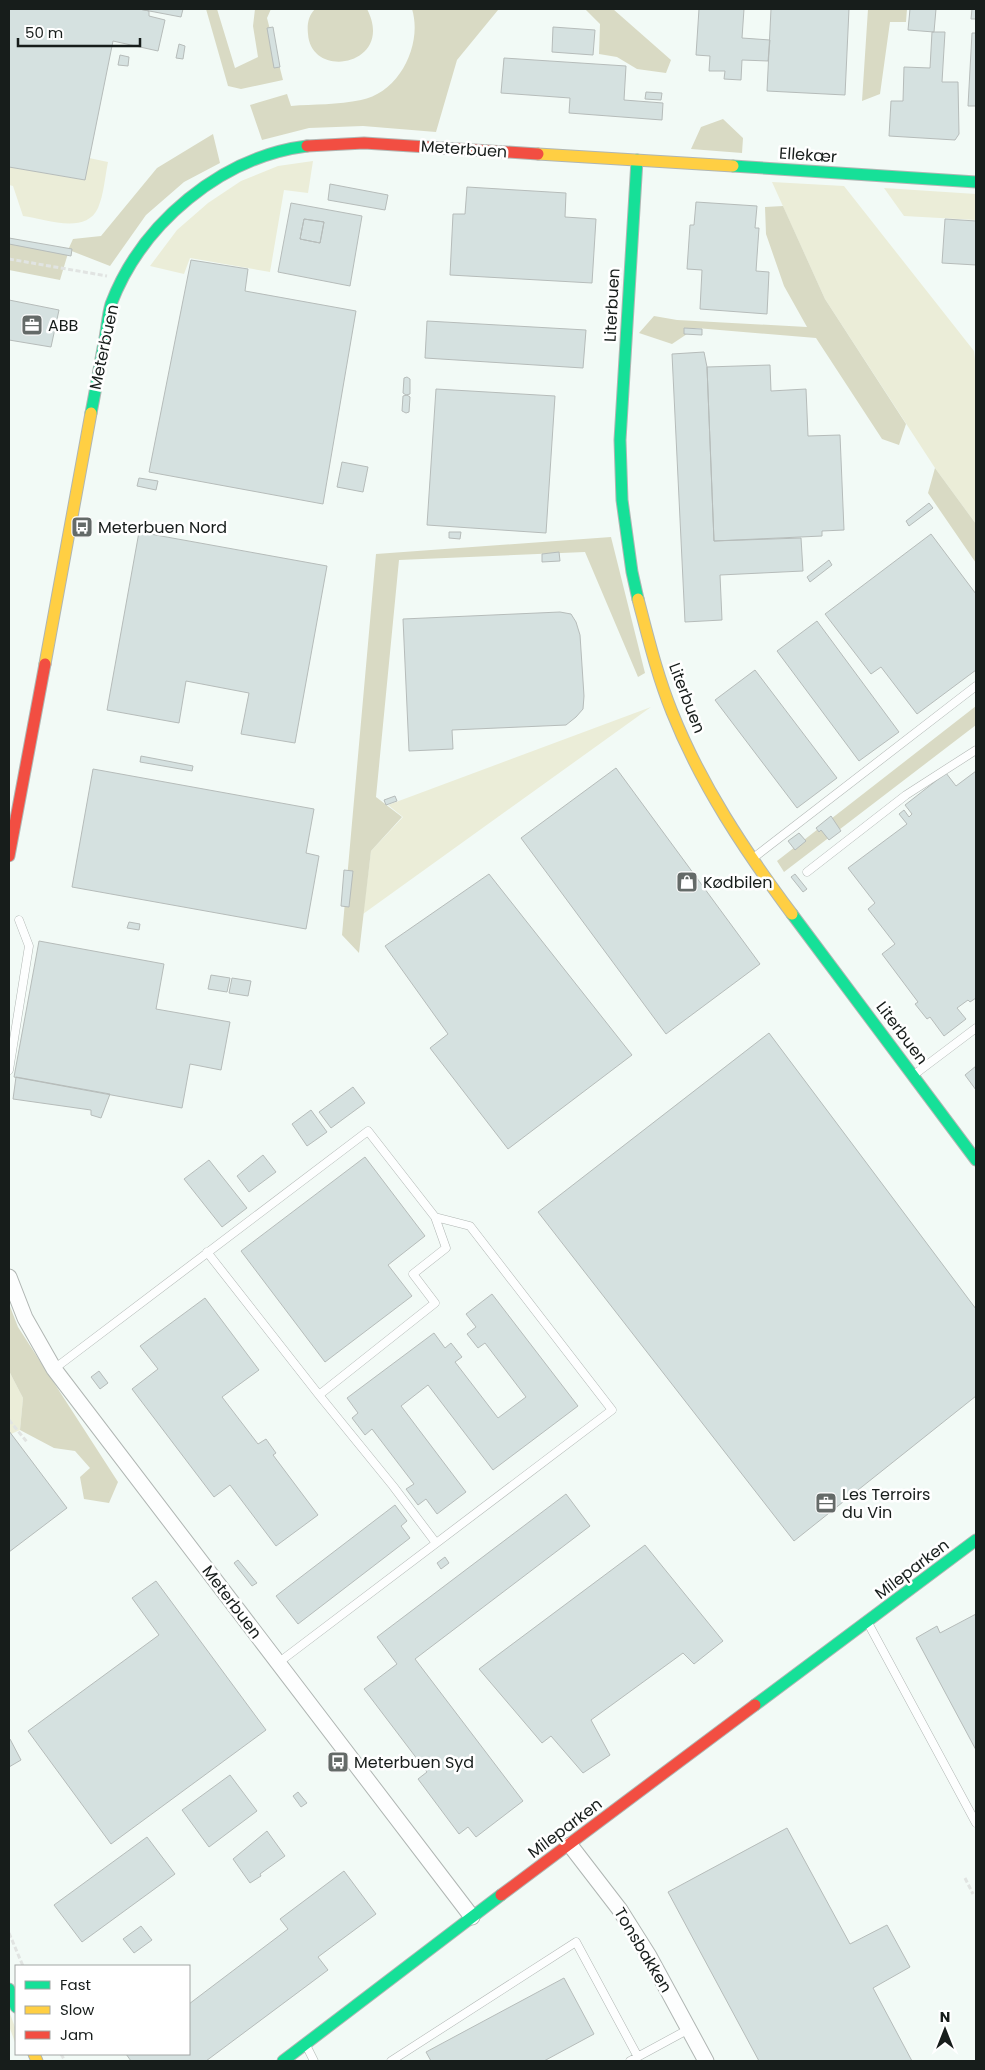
<svg xmlns="http://www.w3.org/2000/svg" width="985" height="2070" font-family="Poppins,sans-serif">
<style>
.green{fill:#ebedd8}
.forest{fill:#d9dac4}
.building{fill:#d5e1e0;stroke:#b6bcba;fill-rule:evenodd}
.lines{fill:none;stroke-linecap:round;stroke-linejoin:round}
.lane-casing{stroke:#b0b6b3;stroke-width:9}
.street-casing{stroke:#b0b6b3;stroke-width:17}
.fast-casing{stroke:#b0b6b3;stroke-width:13}
.slow-casing{stroke:#b0b6b3;stroke-width:13}
.jam-casing{stroke:#b0b6b3;stroke-width:13}
.path{stroke:#e1e4e2;stroke-width:3;stroke-dasharray:5 2.5;stroke-linecap:butt}
.lane{stroke:#fdfefe;stroke-width:8}
.street{stroke:#fdfefe;stroke-width:15}
.fast{stroke:#16e098;stroke-width:11}
.slow{stroke:#ffcf43;stroke-width:11}
.jam{stroke:#f24e42;stroke-width:11}
.labels{text-anchor:middle;dominant-baseline:central;stroke-width:5;stroke-linejoin:round;paint-order:stroke}
.street-label{font-size:16px;fill:#171d1b;stroke:#fff}
.poi-label{font-size:16px;fill:#171d1b;stroke:#fff;text-anchor:start}
</style>
<rect width="100%" height="100%" fill="#f2faf6"/>
<!-- green -->
<path class="green" d="M89 158 108 162C105 176 104 194 98 208 86 235 45 219 23 216L13 186 9 185V167L84 180Z
M313 161 308 193 284 190 270 272 190 258 184 274 150 266 177 230 208 203 241 181 278 166Z
M772 182 844 186 974 351 976 367V524L935 468 825 299Z
M884 188 976 194V220L904 216Z
M651 707 363 914 371 851 403 817 388 805Z
M9 1371 23 1398 20 1430 11 1434 9 1431Z
M9 2011 16 2030V2045L9 2026Z"/>
<!-- forest -->
<path class="forest" d="M206 9H217L235 68 258 57 253 26 255 9H271L267 18 283 80 241 89 228 86Z
M315 9H367C396 65 311 81 308 34 307 25 308 16 315 9Z
M412 9H501L498 10 457 60 436 132 363 126 309 128 262 140 250 105 287 94 291 106C314 104 338 105 361 100 399 93 423 45 412 9Z
M585 9H613L671 60 666 73 637 69 617 57 599 54 600 24Z
M868 9H907L906 22H890L880 94 862 101Z
M723 119 743 138 742 153 691 149 701 127Z
M213 134 220 163 184 182 146 215 110 266 69 250 60 280 9 270V238L68 250 73 239 101 236 157 168Z
M783 206 825 299 906 424 899 445 882 439 816 338 696 328 672 344 639 333 654 316 677 320 807 327 784 286 766 234 765 207Z
M935 468 976 524V563L928 493Z
M611 537 645 673 638 677 585 552 399 560 376 797 402 817 371 851 359 953 342 935 376 554Z
M976 706V725L784 872 777 861Z
M9 1304 18 1327 118 1482 109 1503 84 1499 80 1477 90 1468 75 1451 54 1448 20 1430 23 1398 9 1371Z"/>
<!-- building -->
<path class="building" d="M9 9H139L149 11V16L165 20 158 51 113 41 85 180 9 167Z
M139 9H183L181 17Z
M699 9H744L742 38 770 40 768 61 742 60 741 80 724 79 725 71H709L710 56 696 55Z
M771 9H849L845 95 767 91Z
M910 9H936L934 32 908 30Z
M972 9H976V19H971Z
M273 27 280 67 274 68 267 28Z
M553 27 595 30 593 55 552 52Z
M932 32H945L942 82H958L959 134 955 140 889 136 891 101H903L904 67 930 68Z
M972 33H976V106H968Z
M179 44 185 46 183 59 176 58Z
M120 55 129 57 128 66 118 65Z
M504 58 626 66 624 100 663 103 662 120 569 113 570 98 501 93Z
M646 92 662 93 661 100 645 99Z
M330 184 388 195 385 210 328 200Z
M467 187 566 193 565 217 596 219 592 283 450 275 453 214H465Z
M696 202 757 206 755 228H759L756 271 769 272 767 314 700 309 702 270 687 269 690 225H694Z
M291 203 362 216 350 286 278 272ZM304 219 324 222 320 243 300 239Z
M304 219 324 222 320 243 300 239Z
M945 219 976 221V265L942 263Z
M9 238 72 249 71 256 9 244Z
M191 260 248 269 245 291 356 311 323 504 149 472Z
M9 300 59 310 51 347 9 340Z
M427 321 586 330 583 368 425 358Z
M684 328 702 329V335L684 334Z
M704 352 707 367 714 541 801 538 803 571 720 575 722 620 685 622 672 354Z
M770 365 771 391 806 389 808 436 840 435 844 530 822 531V536L714 541 707 367Z
M407 377 410 379V394L406 395 403 393 404 378Z
M436 389 555 396 546 533 427 525Z
M407 395 410 397 409 412 406 413 402 411 403 396Z
M342 462 368 467 363 492 337 487Z
M139 478 158 481 156 490 137 486Z
M929 503 933 508 909 526 906 521Z
M139 532 327 566 295 743 241 734 249 693 186 681 179 723 107 710Z
M449 532H461L460 539 449 538Z
M931 534 976 594V670L917 714 881 667 871 674 825 614Z
M559 552 560 561 542 562V554Z
M829 560 832 565 810 582 807 577Z
M560 612 571 614 576 622 580 635 584 696 583 709 576 717 566 725 452 730 453 749 409 751 403 619Z
M817 621 899 732 859 761 777 651Z
M755 670 837 778 797 808 715 700Z
M141 756 193 766 192 771 140 762Z
M616 768 760 964 666 1034 521 838Z
M93 769 314 809 306 853 319 856 306 929 72 887Z
M976 771V998L970 1002 968 1000 957 1008 966 1019 944 1036 930 1017 927 1019 915 1004 918 1002 882 954 895 944 868 909 875 903 848 868 907 824 899 814 904 810 909 817 912 814 905 805 946 773 956 786Z
M395 796 397 801 386 805 384 800Z
M831 816 841 831 829 840 821 830 819 832 816 828Z
M799 833 806 841 795 850 788 841Z
M344 870 353 871 349 907 341 906Z
M489 874 632 1055 508 1149 430 1048 448 1034 385 946Z
M795 874 807 889 803 892 791 877Z
M129 922 140 924 139 930 127 928Z
M39 941 164 964 156 1009 230 1022 221 1070 190 1064 182 1108 14 1077Z
M211 975 230 978 227 992 208 989Z
M232 978 251 981 248 996 229 993Z
M769 1033 976 1309V1396L794 1541 538 1212Z
M976 1066V1090L965 1075Z
M16 1077 110 1094 101 1118 91 1115V1110L13 1099Z
M353 1087 365 1103 331 1128 319 1112Z
M311 1110 327 1132 307 1146 292 1124Z
M263 1155 276 1172 249 1192 237 1176Z
M365 1157 425 1236 388 1265 412 1296 325 1362 241 1251Z
M209 1160 247 1208 222 1227 184 1179Z
M492 1294 578 1406 493 1470 428 1385 401 1406 466 1492 437 1514 426 1499 418 1505 406 1489 414 1484 372 1429 365 1435 352 1418 358 1413 347 1398 434 1333 445 1348 451 1343 462 1357 455 1362 498 1418 526 1397 485 1343 478 1348 467 1334 476 1327 466 1314Z
M205 1298 259 1370 222 1397 258 1444 266 1439 276 1453 273 1455 318 1515 276 1546 230 1485 214 1497 132 1389 158 1369 140 1346Z
M99 1371 108 1383 100 1389 91 1377Z
M9 1431 67 1508 9 1552Z
M566 1494 590 1526 415 1659 523 1801 476 1837 468 1827 459 1834 418 1779 427 1772 364 1689 397 1664 377 1637Z
M395 1505 407 1521 401 1526 410 1538 298 1624 276 1596Z
M645 1545 723 1641 694 1664 683 1653 591 1720 610 1755 583 1773 551 1736 542 1743 479 1669Z
M445 1557 449 1563 441 1569 437 1563Z
M238 1560 257 1583 252 1586 234 1563Z
M156 1581 266 1730 111 1844 28 1731 159 1635 132 1598Z
M976 1614V1750L916 1638 937 1626 940 1633Z
M10 1739 21 1760 9 1767V1740Z
M230 1775 257 1811 209 1847 182 1810Z
M298 1792 307 1803 301 1807 293 1796Z
M787 1828 850 1944 887 1925 910 1967 873 1988 912 2061H759L668 1892Z
M267 1831 285 1856 260 1874 261 1876 250 1883 233 1859Z
M147 1837 175 1874 82 1942 54 1905Z
M344 1871 376 1914 318 1957 328 1970 206 2061H131L126 2054H189V2004L288 1929 280 1919Z
M141 1926 152 1940 134 1953 123 1939Z
M564 1978 594 2034 544 2061H431L426 2052Z"/>
<g class="lines">
<!-- lane casing -->
<g class="lane-casing">
<path id="lane" d="M752 859 976 686
M807 872 906 795 976 750
M9 1070 29 946 19 920
M915 1074 976 1028
M207 1252 319 1395 393 1486 436 1543
M54 1369 368 1131 435 1217 470 1226 612 1410 278 1663
M319 1395 435 1303 413 1274 446 1248 435 1217
M868 1623 976 1823
M306 2045 314 2061
M391 2061 576 1942 638 2057
M630 2061 689 2029"/>
</g>
<!-- street casing -->
<g class="street-casing">
<path id="street" d="M9 1277 25 1318 54 1369 472 1917
M570 1845 620 1910 649 1956 706 2061"/>
</g>
<!-- fast casing -->
<g class="fast-casing">
<path id="fast" d="M637 160 620 440 622 500 632 572 638 599
M733 166 976 182
M91 413C96 388 100 363 105 338 107 327 108 314 111 304 142 223 221 157 307 146
M792 914 976 1160
M755 1705 976 1540
M9 1989 16 2007
M283 2061 501 1895"/>
</g>
<!-- slow casing -->
<g class="slow-casing">
<path id="slow" d="M538 154 733 166
M638 599C648 637 657 675 672 712 701 785 745 851 792 914
M45 664 91 413
M34 2054 37 2061"/>
</g>
<!-- jam casing -->
<g class="jam-casing">
<path id="jam" d="M307 146 364 143 538 154
M9 856 45 664
M501 1895 755 1705"/>
</g>
<!-- path -->
<path class="path" d="M9 259 107 276
M9 1420 27 1442
M965 1878 973 1894
M9 1933 23 1966
M61 2054 65 2061"/>
<!-- lane -->
<use href="#lane" class="lane"/>
<!-- street -->
<use href="#street" class="street"/>
<!-- fast -->
<use href="#fast" class="fast"/>
<!-- slow -->
<use href="#slow" class="slow"/>
<!-- jam -->
<use href="#jam" class="jam"/>
</g>
<!-- icons -->
<defs>
<g id="office-square" transform="scale(1.125)"><rect x="-9" y="-9" width="18" height="18" rx="4" fill="#646a68" stroke="#fff"/><path d="M-6-3h4V-5.5h4V-3h4V5H-6ZM-1-4.5V-3h2v-1.5ZM-6 0V1H6V0Z" fill="#fff"/></g>
<g id="bus-square" transform="scale(1.125)"><rect x="-9" y="-9" width="18" height="18" rx="4" fill="#646a68" stroke="#fff"/><path d="M-5-6H5V4H4V6H2V4H-2V6H-4V4H-5ZM-3.5-4V0h7V-4ZM-3.5 1.2v1.5H-2V1.2ZM2 1.2v1.5H3.5V1.2Z" fill="#fff"/></g>
<g id="shop-square" transform="scale(1.125)"><rect x="-9" y="-9" width="18" height="18" rx="4" fill="#646a68" stroke="#fff"/><path d="M-5-2.5h2.3a2.7 3.5 0 0 1 5.4 0H5L5.5 6h-11ZM-1.5-2.5h3a1.5 2.3 0 0 0-3 0Z" fill="#fff"/></g>
</defs>
<g fill-rule="evenodd">
<use href="#office-square" x="32" y="325"/>
<use href="#bus-square" x="82" y="527"/>
<use href="#shop-square" x="687" y="882"/>
<use href="#office-square" x="826" y="1503"/>
<use href="#bus-square" x="338" y="1762"/>
</g>
<g class="labels">
<!-- street labels -->
<g class="street-label">
<text transform="translate(464 149) rotate(4)">Meterbuen</text>
<text transform="translate(808 155) rotate(4)">Ellekær</text>
<text transform="translate(612 305) rotate(-87)">Literbuen</text>
<text transform="translate(104 347) rotate(-78)">Meterbuen</text>
<text transform="translate(687 698) rotate(69)">Literbuen</text>
<text transform="translate(902 1033) rotate(53)">Literbuen</text>
<text transform="translate(912 1569) rotate(-37)">Mileparken</text>
<text transform="translate(232 1602) rotate(53)">Meterbuen</text>
<text transform="translate(565 1828) rotate(-37)">Mileparken</text>
<text transform="translate(643 1950) rotate(59)">Tonsbakken</text>
</g>
<!-- poi labels -->
<g class="poi-label">
<text x="48" y="325">ABB</text>
<text x="98" y="527">Meterbuen Nord</text>
<text x="703" y="882">Kødbilen</text>
<text x="842" y="1494">Les Terroirs<tspan x="842" dy="18">du Vin</tspan></text>
<text x="354" y="1762">Meterbuen Syd</text>
</g>
</g>
<!-- border -->
<rect width="985" height="2070" fill="none" stroke="#171d1b" stroke-width="20"/>
<!-- legend -->
<rect x="15" y="1965" width="175" height="90" fill="#ffffff" stroke="#a2a5a4"/>
<rect x="25" y="1981" width="25" height="8" fill="#16e098" stroke="#a2a5a4"/>
<text x="60" y="1990" font-size="15" fill="#171d1b">Fast</text>
<rect x="25" y="2006" width="25" height="8" fill="#ffcf43" stroke="#a2a5a4"/>
<text x="60" y="2015" font-size="15" fill="#171d1b">Slow</text>
<rect x="25" y="2031" width="25" height="8" fill="#f24e42" stroke="#a2a5a4"/>
<text x="60" y="2040" font-size="15" fill="#171d1b">Jam</text>
<!-- north arrow -->
<g transform="translate(945 2030)" stroke="#ffffff" stroke-width="4" paint-order="stroke">
<path d="M0-4L9 19L0 12L-9 19Z" fill="#171d1b"/>
<text y="-8" font-size="14" font-weight="bold" text-anchor="middle" fill="#171d1b">N</text>
</g>
<!-- scale -->
<path d="M18 38v8h122v-8" fill="none" stroke="#171d1b" stroke-width="2.5"/>
<text x="25" y="38" font-size="15" fill="#171d1b" stroke="#ffffff" stroke-width="4" paint-order="stroke">50 m</text>
</svg>
